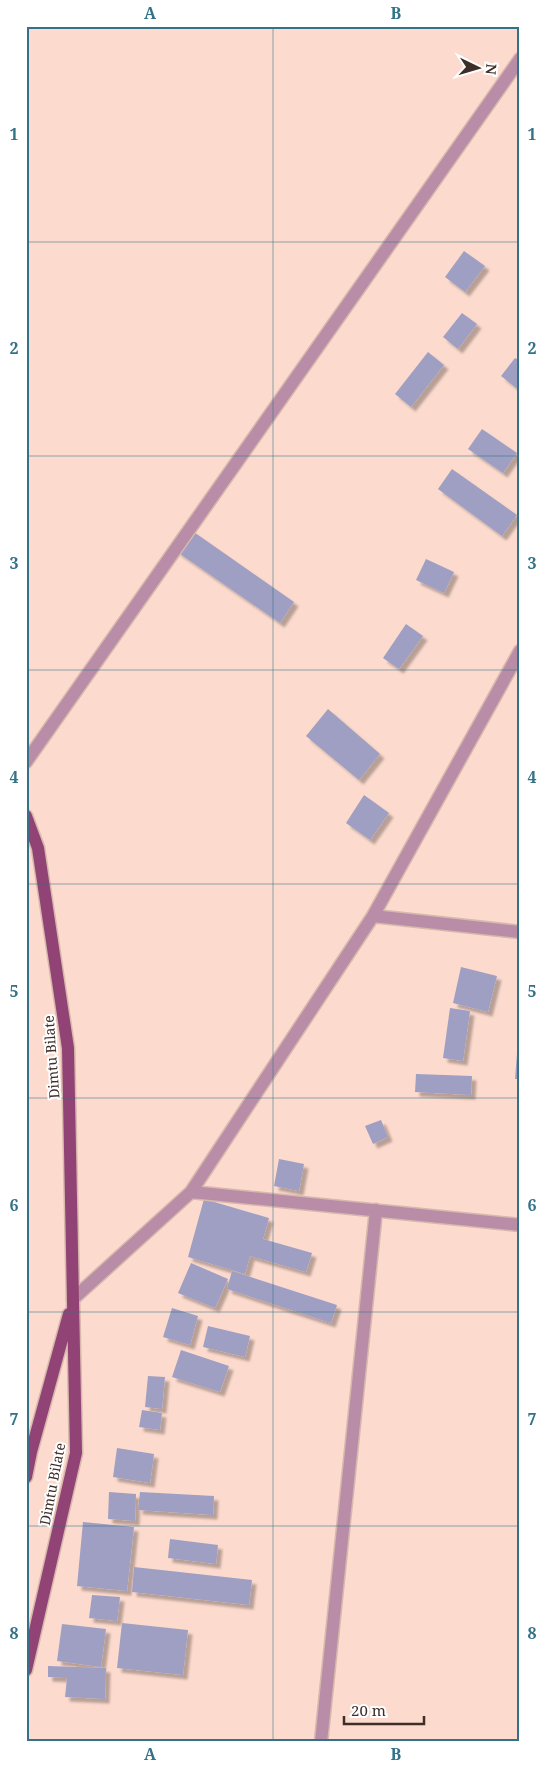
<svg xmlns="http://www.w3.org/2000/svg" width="546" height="1768" font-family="'Noto Serif',serif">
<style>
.building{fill:#9e9fc3;filter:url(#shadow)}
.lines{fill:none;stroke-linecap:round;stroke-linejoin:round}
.minor-casing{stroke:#d6b8ac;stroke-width:15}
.major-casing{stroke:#d6b8ac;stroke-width:15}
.minor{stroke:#b98da7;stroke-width:12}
.major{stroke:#904374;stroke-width:12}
.grid{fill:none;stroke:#337287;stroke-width:1;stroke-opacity:0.55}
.labels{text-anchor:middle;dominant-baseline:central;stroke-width:4;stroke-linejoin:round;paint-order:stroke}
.street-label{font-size:14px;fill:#3e2e28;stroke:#fff}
.neatline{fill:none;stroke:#337287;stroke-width:2}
.grid-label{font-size:16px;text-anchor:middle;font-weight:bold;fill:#337287}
</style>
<defs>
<filter id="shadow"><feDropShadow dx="4.5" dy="4.5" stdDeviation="1" flood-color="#0004"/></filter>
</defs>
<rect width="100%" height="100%" fill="#fcdacd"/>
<!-- building -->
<path class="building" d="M464 251 485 266 465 292 445 277Z
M462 313 477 324 458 349 443 337Z
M428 352 444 365 411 407 395 394Z
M515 358 520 361V391L501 376Z
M482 429 517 453 503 473 468 449Z
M452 469 517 515 502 536 438 489Z
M191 530 294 602 280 623 176 551Z
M426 559 454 572 444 593 416 580Z
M406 624 423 636 399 669 383 658Z
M328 709 380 754 359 780 306 736Z
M364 795 389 813 370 840 346 823Z
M461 967 497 976 488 1012 453 1003Z
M450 1008 470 1011 463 1061 443 1058Z
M518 1041H520V1079H515Z
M416 1074 472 1076 471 1095 415 1092Z
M381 1120 388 1137 373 1144 365 1126Z
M279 1159 304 1164 299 1191 274 1186Z
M204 1199 269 1218 263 1239 312 1253 306 1272 250 1256 245 1274 188 1257Z
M191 1263 228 1279 215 1308 178 1293Z
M232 1271 337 1305 331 1323 227 1289Z
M172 1308 198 1316 190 1345 163 1337Z
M208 1326 250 1336 245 1357 203 1347Z
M181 1350 229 1366 220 1392 172 1377Z
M148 1376 165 1377 162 1409 145 1407Z
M142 1410 162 1413 160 1430 139 1427Z
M117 1448 154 1454 150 1483 113 1477Z
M109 1492 136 1494 135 1521 108 1519Z
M140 1492 214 1496 213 1515 138 1510Z
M83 1522 134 1527 127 1591 77 1586Z
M170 1539 218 1545 216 1564 168 1558Z
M134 1567 252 1580 249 1605 132 1592Z
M92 1595 120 1597 117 1621 89 1618Z
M122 1623 188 1630 183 1675 117 1668Z
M62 1624 106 1629 101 1667 57 1661Z
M48 1666 106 1668 105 1699 65 1697 67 1678 48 1677Z"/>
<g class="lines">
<!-- minor casing -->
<g class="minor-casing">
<path id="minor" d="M26 762 520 59
M373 916 520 932
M191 1192 520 1225
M73 1299 191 1192 373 916 520 651
M321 1742 376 1210"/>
</g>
<!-- major casing -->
<g class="major-casing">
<path id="major" d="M26 816 38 848 68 1048 76 1453 26 1670
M26 1477 31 1452 69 1314"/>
</g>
<!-- minor -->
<use href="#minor" class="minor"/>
<!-- major -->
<use href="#major" class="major"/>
</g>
<!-- grid -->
<path class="grid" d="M273 26V1742M26 242H520M26 456H520M26 670H520M26 884H520M26 1098H520M26 1312H520M26 1526H520"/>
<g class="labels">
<!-- street labels -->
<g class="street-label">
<text transform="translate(51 1057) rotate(-94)">Dimtu Bilate</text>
<text transform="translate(52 1484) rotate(-79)">Dimtu Bilate</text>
</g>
</g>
<!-- border -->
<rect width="546" height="1768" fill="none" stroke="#ffffff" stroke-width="55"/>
<!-- north arrow -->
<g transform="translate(478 68) rotate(95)" stroke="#ffffff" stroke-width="4" paint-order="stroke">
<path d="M0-4L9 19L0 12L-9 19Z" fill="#3e2e28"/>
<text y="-8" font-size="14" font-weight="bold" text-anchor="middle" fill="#3e2e28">N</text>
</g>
<!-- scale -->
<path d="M344 1716v8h80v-8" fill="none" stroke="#3e2e28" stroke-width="2.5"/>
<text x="351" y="1716" font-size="15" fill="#3e2e28" stroke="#ffffff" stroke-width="4" paint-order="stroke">20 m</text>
<rect x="28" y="28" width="490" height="1712" class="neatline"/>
<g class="grid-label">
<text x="150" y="19">A</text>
<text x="396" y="19">B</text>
<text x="14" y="140">1</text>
<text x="532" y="140">1</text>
<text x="14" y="354">2</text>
<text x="532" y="354">2</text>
<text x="14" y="569">3</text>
<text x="532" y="569">3</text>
<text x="14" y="783">4</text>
<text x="532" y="783">4</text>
<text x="14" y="997">5</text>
<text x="532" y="997">5</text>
<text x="14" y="1211">6</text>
<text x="532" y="1211">6</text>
<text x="14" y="1425">7</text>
<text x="532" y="1425">7</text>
<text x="14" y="1639">8</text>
<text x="532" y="1639">8</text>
<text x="150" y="1760">A</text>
<text x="396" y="1760">B</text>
</g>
</svg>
